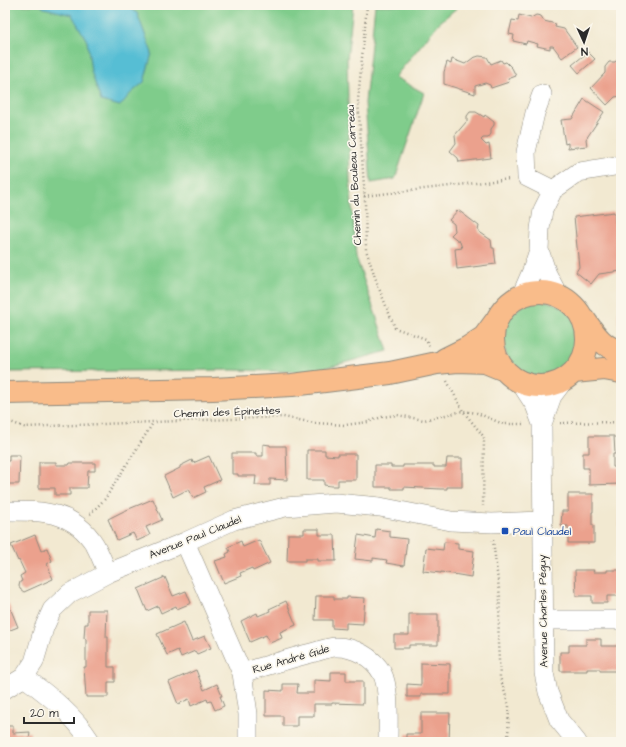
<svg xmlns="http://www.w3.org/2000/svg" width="626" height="747" font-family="'Architects Daughter',sans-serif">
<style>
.green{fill:#7fcc8b;stroke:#557c5b}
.water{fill:#57bed4;stroke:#417480}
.building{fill:#eba18d}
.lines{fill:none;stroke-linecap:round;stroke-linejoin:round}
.minor-casing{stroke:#8e8a7e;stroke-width:20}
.major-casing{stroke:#8e8a7e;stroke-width:24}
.path{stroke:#8e8a7e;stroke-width:2.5;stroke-dasharray:1 3;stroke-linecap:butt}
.minor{stroke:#fff;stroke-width:19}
.major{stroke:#f9bc8a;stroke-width:22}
.transit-dot{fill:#1a4fb4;stroke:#fbf7ec;stroke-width:1.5}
.labels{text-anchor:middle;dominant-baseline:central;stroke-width:3.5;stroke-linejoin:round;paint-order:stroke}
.street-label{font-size:11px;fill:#2b2b2b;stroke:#fbf7ec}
.transit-label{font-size:11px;fill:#164399;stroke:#fbf7ec;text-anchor:start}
</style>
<rect width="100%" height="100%" fill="#fbf7ec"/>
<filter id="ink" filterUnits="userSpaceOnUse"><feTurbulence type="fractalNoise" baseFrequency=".025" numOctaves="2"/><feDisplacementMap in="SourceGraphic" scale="8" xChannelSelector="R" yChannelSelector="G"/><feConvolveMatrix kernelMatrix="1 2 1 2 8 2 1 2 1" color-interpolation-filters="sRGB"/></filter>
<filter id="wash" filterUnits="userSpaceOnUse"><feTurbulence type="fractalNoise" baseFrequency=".012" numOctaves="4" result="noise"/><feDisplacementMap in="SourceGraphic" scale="16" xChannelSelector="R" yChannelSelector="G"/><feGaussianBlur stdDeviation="0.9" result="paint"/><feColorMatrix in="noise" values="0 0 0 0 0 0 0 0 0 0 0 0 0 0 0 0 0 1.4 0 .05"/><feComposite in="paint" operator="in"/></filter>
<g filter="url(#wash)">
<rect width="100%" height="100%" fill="#f2e9d1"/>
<!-- green -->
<path class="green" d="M5 5H353L347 59 350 181 356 257 388 351 310 372 233 370 5 372Z
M375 5H460L439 23 395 77 424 93 395 179 371 183 365 103Z
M503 339a38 38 0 1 1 76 0a38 38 0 1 1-76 0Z"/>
<!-- water -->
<path class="water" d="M40 5H127L137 13 152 53 144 82 130 94 120 106 101 101 91 71 87 41 72 15 44 8Z"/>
<g id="blocks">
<!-- building -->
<path class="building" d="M519 15 531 18 536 15 541 16 544 21 556 24 555 27 564 29 577 47 562 58 553 46H550V49L537 46 538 44 527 41 526 44 513 41 514 35 509 34 512 20 518 21Z
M588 52 595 59 579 73 572 65Z
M479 56 487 57 491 64 501 60 503 63 506 62 512 68 516 76 508 79 509 82 491 88 490 85 485 83 475 86V94L444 84V72L447 62 451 64 452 59 465 64 473 58Z
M621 59V96L615 97 607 105 591 88 605 73V67L609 62H615L617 60Z
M584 99 604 112 586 139 587 146 568 148V143L565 144 561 120 572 119Z
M470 112H476L484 117 485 115 494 122V125L491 129V134L488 138H483L481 140 486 145 489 144 491 158 459 162 458 158 450 151 456 143 455 135 467 121V116Z
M458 210 479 226 478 231 491 240 492 248H494L496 264 457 269 455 249 462 248 460 242 451 235 455 231 454 224 449 220Z
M614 212 618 244H621V271L599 274 591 284 576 272 579 267 574 217Z
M618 312H621V323H618Z
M589 436H614L615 454H613V467L621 468V484L589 485V468H583V453H589Z
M263 444 270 445V446H286L287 480 270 479V485H255L256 476H238V474H232V453H256V456H263Z
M307 450H325V455L338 456V454H356V480H338V486H331L324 485V480H307Z
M9 455H20L19 484H5V461H9Z
M209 456 220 480 204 487 206 492 193 498 189 489 173 497 164 476 180 468V466L192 460 193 463Z
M447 458H462V487H447V489H440L404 487V489H391V487H375V465H391V467H403V465H434V467H446Z
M39 462H56V465H69L70 463H95V471H88L87 488H70V495H55V488H39Z
M568 494H593V512H592V525H594V543H568V526H561L562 511H568Z
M153 499 162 520 146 527 150 535 137 541 133 533 117 540 108 519 124 511Z
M620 512H621V535H619Z
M304 529H319V535H335L336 561H318V559H305V561H287L288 534H304Z
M376 529 390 531V537L407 539 404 566 386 563 387 560 373 558V561L355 559 358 535 375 538Z
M35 535 41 551 47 548 52 561 47 564 53 579 24 592 20 589 19 586 20 582 22 581 20 576 25 573 19 560 18 561 11 545Z
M259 540 270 563 253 571 252 568 240 573 241 576 224 583 215 561 227 557 226 554 230 552 228 547 241 541 243 547Z
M444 542 458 543V549L474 551 471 577 441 572V573L423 571 426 548 443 550Z
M575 570H594L593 572H607V570H621V596H607V603H592V596H576Z
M165 577 173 596 186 591 191 603 177 609 176 606 161 613 158 606 147 611 138 589Z
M316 596H334V599H347V597L365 598 363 624 346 623V629L332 628V620H315Z
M286 601 296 625 280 632 282 638 270 643 266 635 250 642 241 621 257 613 258 616 270 611 269 609Z
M8 603 18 627 5 632V604Z
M88 610H107L106 637H108V667H115V682H108V697H86L84 667H86V639L84 638 85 624H88Z
M409 614H438V645H409V648H394V635H409Z
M184 622 192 641 205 636 211 648 197 654 195 651 181 657 178 650 167 655 157 634Z
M586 639H601V646H618V671H600V669H587V671H560V652H569V645H586Z
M421 663 450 664V694H421V697H407V684L421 685Z
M196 670 204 690 217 684 222 696H220L224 706 215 710 211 701 208 702 207 699 191 706 189 699 178 704 169 682Z
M331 672H346V681H363V704L332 703V704H314V716H297V726H283V716H266V690L283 691V684H298L297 693H314V680L331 681Z
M421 713H450L449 742H406V734H421Z
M5 726H13V733L30 732 29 742H5Z
M135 740 157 741V742H135Z"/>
</g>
</g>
<g filter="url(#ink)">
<use href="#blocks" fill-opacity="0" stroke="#8e8a7e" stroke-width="1"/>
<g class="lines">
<!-- minor casing -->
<g class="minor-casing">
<path id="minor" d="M542 94 535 113 526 152 527 177 553 190
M539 250 547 274 558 295
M522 294 532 271 539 250 540 229 543 210 553 190 579 172 621 165
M520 382 535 405 542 424 544 673 548 692 559 720 577 742
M542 424 552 396 564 380
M5 511C42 511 73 510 95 545 100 554 103 563 108 573
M185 542 242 673 248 714V742
M544 620H621
M242 673C266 666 291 658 315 652 322 650 329 647 336 647 354 647 373 657 382 673 390 688 388 724 388 742
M24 677C50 696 74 715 91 742
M5 689 24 677 34 662 44 628 52 610 70 593 108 573 185 542 234 520 285 507 336 503 380 507 451 521 492 523 542 521"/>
</g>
<!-- major casing -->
<g class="major-casing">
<path id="major" d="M493 339a47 47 0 1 1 94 0a47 47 0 1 1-94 0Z
M584 319C594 333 603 348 621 351
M445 359 467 348 484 337 495 322
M574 372 604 369 621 372
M5 393 213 389 292 385 390 373 437 363 458 361 485 362 502 369"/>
</g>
<!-- path -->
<path class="path" d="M367 5 358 100 365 201 366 250 378 286 395 328 426 339 429 346
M364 196 510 179
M447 381 463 411 484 437 483 506
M5 420 24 427 283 417 315 423 345 425 368 422 382 417 397 415 424 420 463 411 477 413 503 424H523
M560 423 621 422
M90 514 105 499 153 423
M493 540 500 597 498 643 500 677 509 706 508 742"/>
<!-- minor -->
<use href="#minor" class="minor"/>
<!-- major -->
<use href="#major" class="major"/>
</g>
</g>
<!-- markers -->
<rect class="transit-dot" x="501" y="527" width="8" height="8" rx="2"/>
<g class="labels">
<!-- street labels -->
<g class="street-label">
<text transform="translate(354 175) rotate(-93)">Chemin du Bouleau Carreau</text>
<text transform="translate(227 412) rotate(-2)">Chemin des Épinettes</text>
<text transform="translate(195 537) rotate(-22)">Avenue Paul Claudel</text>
<text transform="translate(543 611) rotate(-91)">Avenue Charles Péguy</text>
<text transform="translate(291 659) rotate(-16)">Rue André Gide</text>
</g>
<!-- transit labels -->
<g class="transit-label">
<text x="513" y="531">Paul Claudel</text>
</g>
</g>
<!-- margin -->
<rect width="626" height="747" fill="none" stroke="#fbf7ec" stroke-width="20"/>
<!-- north arrow -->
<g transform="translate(584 42) rotate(177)" stroke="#fbf7ec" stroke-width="3" paint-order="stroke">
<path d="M0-3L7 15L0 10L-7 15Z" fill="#2b2b2b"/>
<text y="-6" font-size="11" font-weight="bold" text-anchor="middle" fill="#2b2b2b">N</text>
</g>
<!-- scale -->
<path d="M24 717v6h50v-6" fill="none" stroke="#2b2b2b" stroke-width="2"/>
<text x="30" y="717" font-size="12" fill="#2b2b2b" stroke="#fbf7ec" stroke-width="3" paint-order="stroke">20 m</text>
</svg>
